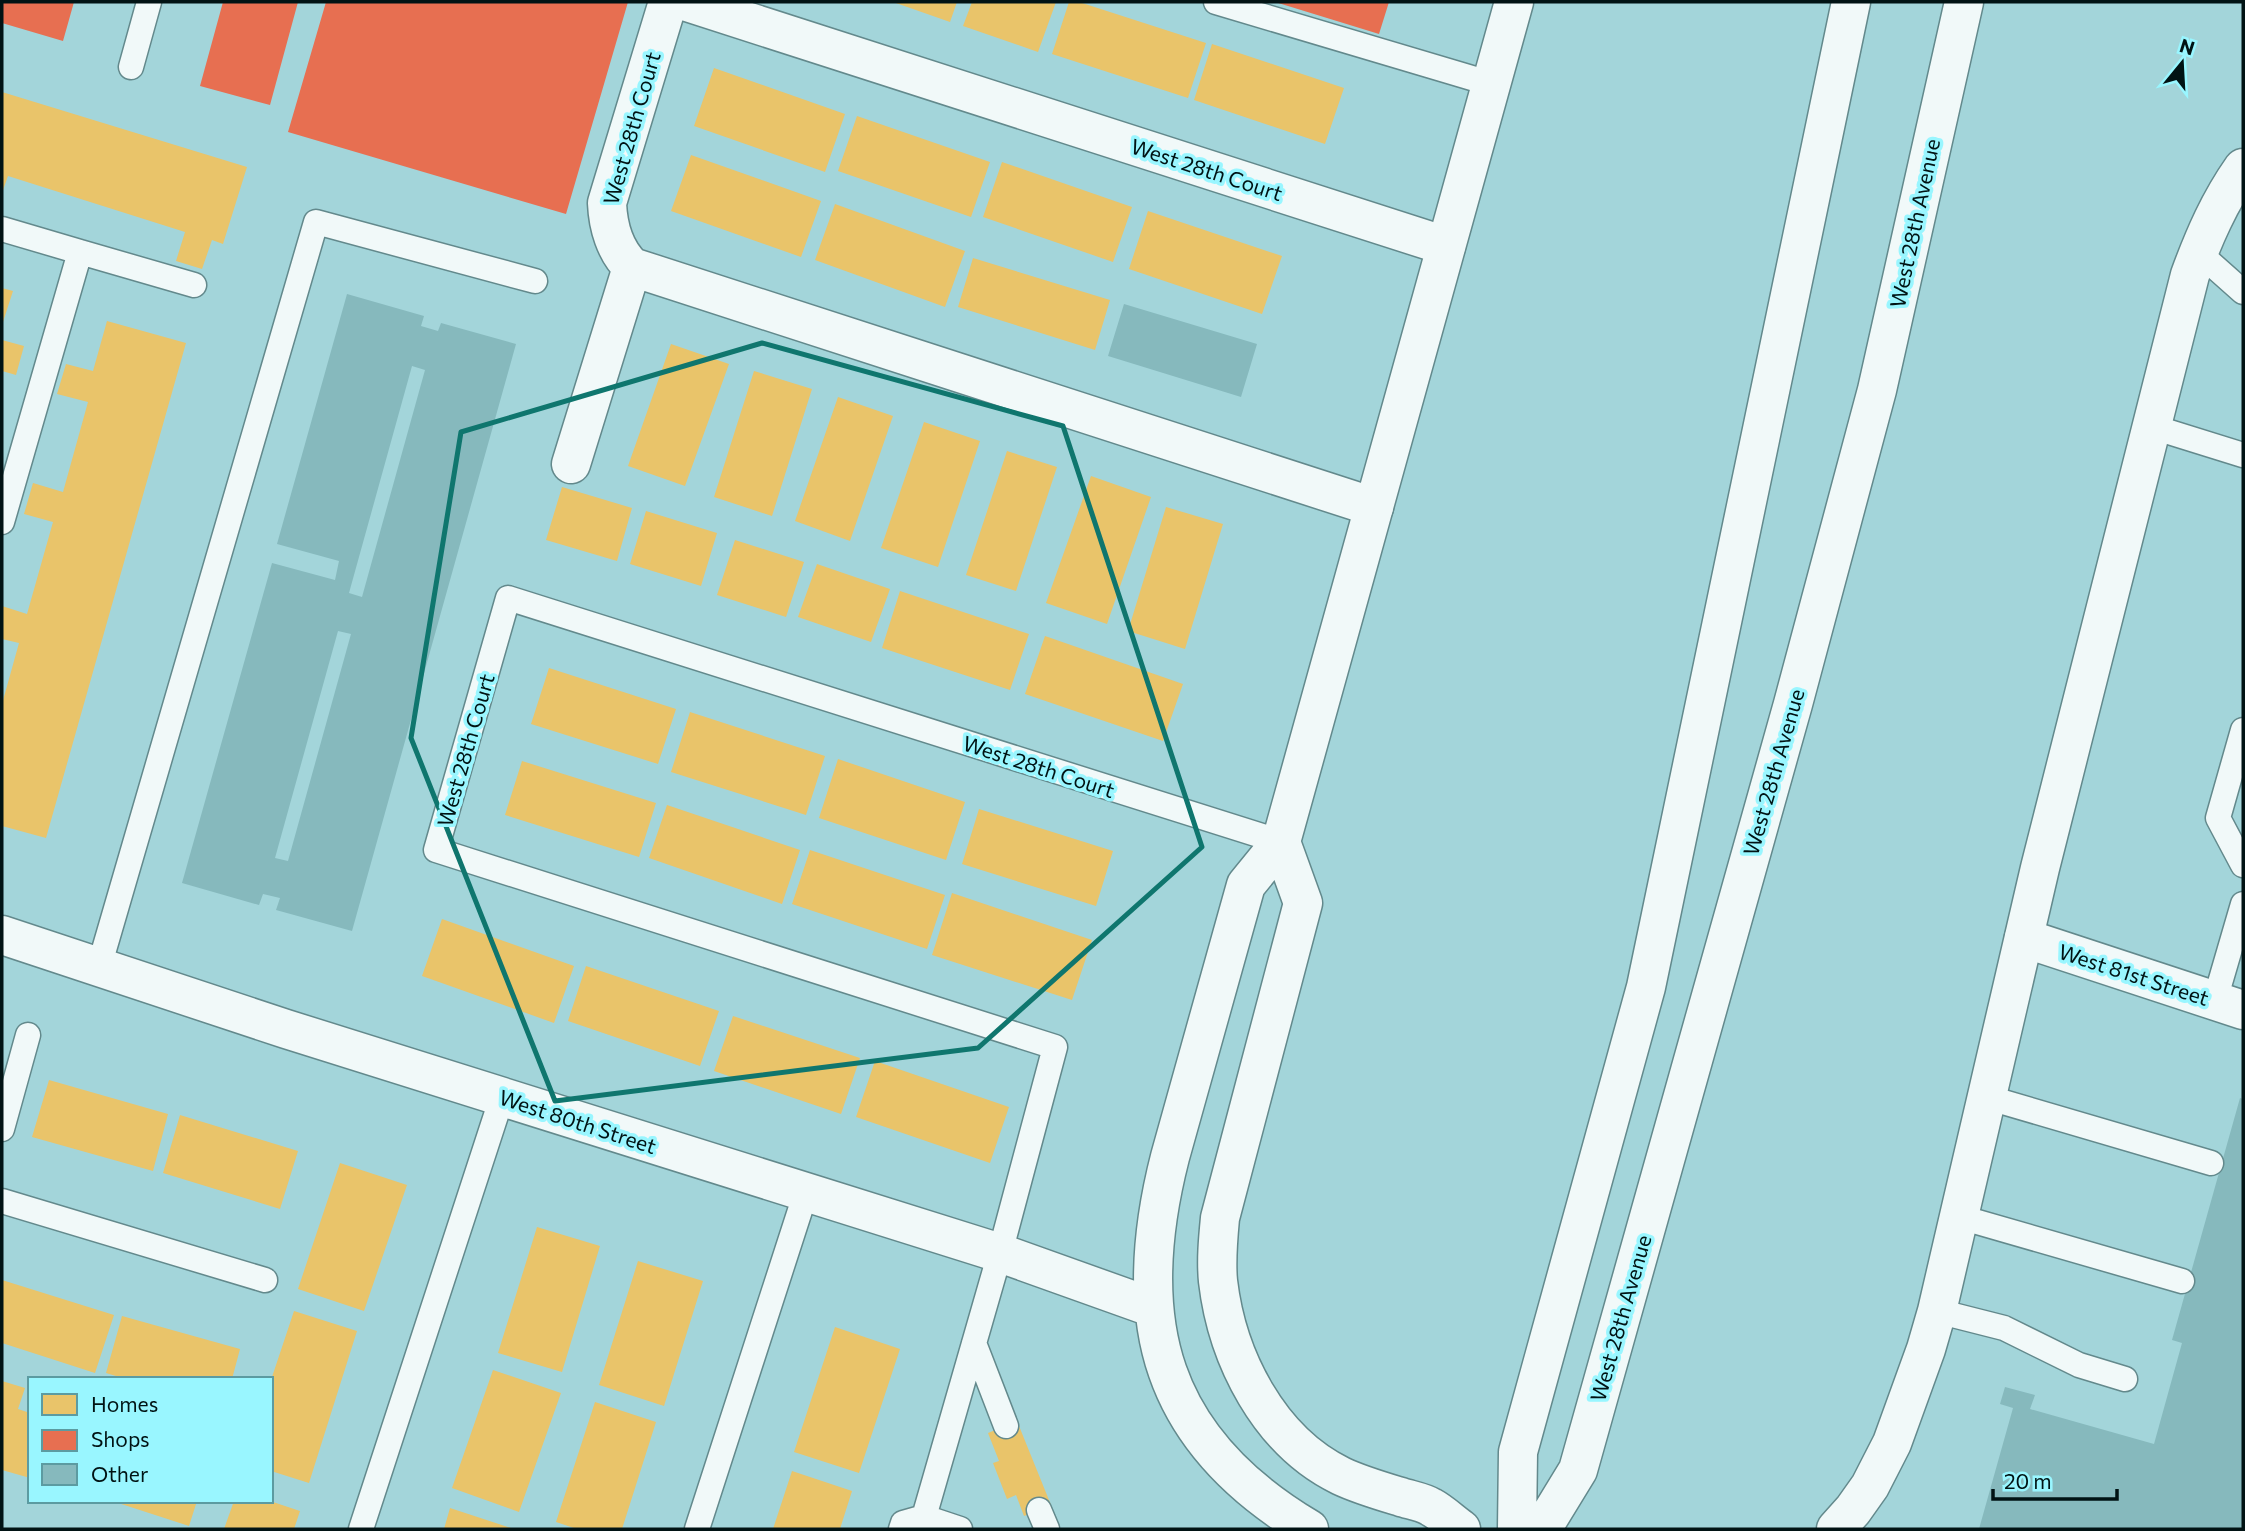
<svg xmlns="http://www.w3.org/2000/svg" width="2245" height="1531" font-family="Commissioner,sans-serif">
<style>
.homes{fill:#e9c46a}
.shops{fill:#e76f51}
.building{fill:#86b9bd;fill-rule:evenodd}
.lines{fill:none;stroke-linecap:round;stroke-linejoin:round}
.service-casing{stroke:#63898c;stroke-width:27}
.minor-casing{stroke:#63898c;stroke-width:41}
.tertiary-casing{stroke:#63898c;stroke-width:41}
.secondary-casing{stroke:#63898c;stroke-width:41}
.service{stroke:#f1f9f9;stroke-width:24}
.minor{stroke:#f1f9f9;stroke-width:38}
.tertiary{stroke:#f1f9f9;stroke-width:38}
.secondary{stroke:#f1f9f9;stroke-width:38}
.marked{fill:none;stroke:#0f766e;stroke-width:5;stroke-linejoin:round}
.labels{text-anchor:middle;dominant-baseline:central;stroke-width:7;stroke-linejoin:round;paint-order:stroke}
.street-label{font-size:21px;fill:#011314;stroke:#99f6ff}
</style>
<rect width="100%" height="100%" fill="#a3d5da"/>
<!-- homes -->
<path class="homes" d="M893 2H957L950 22Z
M972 2H1056L1038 52 963 26Z
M1069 2H1079L1206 43 1188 98 1052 54Z
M1212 44 1344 88 1325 144 1194 100Z
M714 68 845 114 825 172 694 126Z
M2 92 247 167 223 244 212 240 202 269 176 261 185 232 8 176 2 193Z
M857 116 990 162 971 217 838 171Z
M691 155 821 201 801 257 671 211Z
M1002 162 1132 207 1113 262 983 217Z
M835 204 965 251 945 307 815 260Z
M1148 211 1282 256 1262 314 1129 269Z
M973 258 1110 300 1095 350 958 307Z
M2 288 13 291 2 325Z
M107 321 186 343 46 838 2 826V704L19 643 2 639V606L27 614 53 522 24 514 33 483 63 492 88 402 57 394 66 364 93 371Z
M2 340 24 346 16 375 2 371Z
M671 344 729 364 685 486 628 466Z
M754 371 812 389 772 516 714 497Z
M838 397 893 416 850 541 795 521Z
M924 422 980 441 938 567 881 548Z
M1007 451 1057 467 1016 591 966 575Z
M1091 476 1151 497 1107 624 1046 603Z
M562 487 632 508 617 561 546 540Z
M1166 507 1223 524 1185 649 1128 631Z
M646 511 717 533 701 586 630 564Z
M735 540 804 562 786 617 717 595Z
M817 564 890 589 871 642 798 617Z
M900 591 1029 634 1010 690 882 648Z
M1045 636 1183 684 1163 741 1025 694Z
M549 668 676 709 658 764 531 724Z
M690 712 825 756 806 815 671 772Z
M838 759 965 802 946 860 819 818Z
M522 761 656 803 639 857 505 815Z
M667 805 800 850 782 904 649 858Z
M979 809 1113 851 1096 906 962 864Z
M810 850 945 895 927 949 792 904Z
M952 893 1092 940 1072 1000 932 955Z
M442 919 574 966 554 1023 422 976Z
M586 966 719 1011 700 1066 568 1021Z
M733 1016 860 1058 841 1114 714 1071Z
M875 1061 1009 1107 990 1163 856 1117Z
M49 1080 168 1114 153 1171 32 1137Z
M180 1115 298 1151 280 1209 163 1173Z
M340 1163 407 1185 364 1311 298 1289Z
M537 1227 600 1246 562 1372 498 1353Z
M638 1261 703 1281 664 1406 599 1385Z
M2 1280 114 1315 95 1373 2 1343Z
M294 1311 357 1331 309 1483 271 1471V1380Z
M122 1316 240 1349 232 1379H126L106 1373Z
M835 1327 900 1349 859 1473 794 1452Z
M493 1370 561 1393 519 1512 452 1488Z
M2 1381 25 1388 18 1409 30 1413V1478L2 1470Z
M595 1402 656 1422 622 1529H577L556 1522Z
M1017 1421 1051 1505 1024 1516 1016 1495 1007 1499 993 1463 999 1461 988 1433Z
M792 1471 852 1491 840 1529H773Z
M112 1501H197L189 1526Z
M234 1501H270L300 1511 294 1529H224Z
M450 1508 514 1529H444Z"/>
<!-- shops -->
<path class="shops" d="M2 2H74L63 41 2 23Z
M223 2H298L270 105 200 86Z
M326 2H628L566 214 288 132Z
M1275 2H1389L1379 34Z"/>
<!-- building -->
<path class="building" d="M347 294 424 316 421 326 438 331 441 323 516 344 352 931 276 910 280 898 263 894 259 905 182 883 272 563 335 580 339 561 277 544ZM412 366 425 370 362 597 349 593ZM338 631 351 634 288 861 275 858Z
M1124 304 1257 344 1241 397 1108 356Z
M2240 1098 2243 1099V1529H1979L2013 1408 2000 1404 2005 1387 2035 1395 2030 1409 2154 1444 2182 1343 2172 1340Z"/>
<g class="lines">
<!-- service casing -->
<g class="service-casing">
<path id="service" d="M1216 2 1492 84
M131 67 149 2
M2 229 80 252 2 522
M80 252 194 285
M2198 252 2243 292
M2153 427 2243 455
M2243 730 2218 818 2243 865
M99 967 316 222 535 281
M2215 1000 2243 904
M1986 1097 2211 1163
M2 1129 28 1035
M2 1201 265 1280
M1960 1217 2182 1281
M1937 1311 2004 1328 2079 1365 2125 1379
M974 1343 1006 1426
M1039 1510 1047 1529
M924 1517 1000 1253 1055 1047 436 850 508 598 1281 842
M361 1529 502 1097
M697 1529 806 1192
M901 1529 903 1523 924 1517 960 1529"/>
</g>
<!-- minor casing -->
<g class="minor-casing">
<path id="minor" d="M668 2 607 203C608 226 615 251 632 267L1374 507
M687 2 1446 246
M571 464 632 267
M2024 938 2243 1010"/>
</g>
<!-- tertiary casing -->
<g class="tertiary-casing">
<path id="tertiary" d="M1281 842 1303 903 1220 1218C1218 1239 1216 1260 1218 1281 1227 1358 1269 1441 1341 1476 1360 1485 1381 1491 1401 1497 1410 1500 1423 1502 1431 1507 1442 1513 1451 1522 1461 1529
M2 935 286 1029 1000 1253 1154 1308
M1309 1529C1159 1440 1128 1321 1170 1157L1246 885 1281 842 1514 2
M1836 1529 1853 1510 1870 1486 1892 1443 1926 1349 1937 1311 2040 868 2190 275C2204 237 2219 202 2243 168"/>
</g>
<!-- secondary casing -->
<g class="secondary-casing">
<path id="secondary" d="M1517 1529 1518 1452 1646 987 1851 2
M1542 1529 1578 1470 1793 704 1877 390 1964 2"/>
</g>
<!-- service -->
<use href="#service" class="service"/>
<!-- minor -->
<use href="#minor" class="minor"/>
<!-- tertiary -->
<use href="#tertiary" class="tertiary"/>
<!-- secondary -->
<use href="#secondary" class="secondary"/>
</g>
<!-- marked area -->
<path class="marked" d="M762 343 1063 426 1202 847 978 1048 555 1101 411 738 461 432Z"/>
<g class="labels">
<!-- street labels -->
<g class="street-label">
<text transform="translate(631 128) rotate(-74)">West 28th Court</text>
<text transform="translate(1207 169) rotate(18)">West 28th Court</text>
<text transform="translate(1914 223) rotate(-78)">West 28th Avenue</text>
<text transform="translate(465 750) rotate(-74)">West 28th Court</text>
<text transform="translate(1039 766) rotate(18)">West 28th Court</text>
<text transform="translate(1773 772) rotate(-74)">West 28th Avenue</text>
<text transform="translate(2134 974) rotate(18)">West 81st Street</text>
<text transform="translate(578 1121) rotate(18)">West 80th Street</text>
<text transform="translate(1620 1318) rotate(-74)">West 28th Avenue</text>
</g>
</g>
<!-- border -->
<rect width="2245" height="1531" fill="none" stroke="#011314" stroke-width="7"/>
<!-- legend -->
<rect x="28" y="1377" width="245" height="126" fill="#99f6ff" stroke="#5c9ba1" stroke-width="2"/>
<rect x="42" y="1394" width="35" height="21" fill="#e9c46a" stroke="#5c9ba1" stroke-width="2"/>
<text x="91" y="1412" font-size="21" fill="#011314">Homes</text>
<rect x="42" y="1430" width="35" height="21" fill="#e76f51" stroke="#5c9ba1" stroke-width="2"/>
<text x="91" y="1447" font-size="21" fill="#011314">Shops</text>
<rect x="42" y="1464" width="35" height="21" fill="#86b9bd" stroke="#5c9ba1" stroke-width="2"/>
<text x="91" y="1482" font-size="21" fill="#011314">Other</text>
<!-- north arrow -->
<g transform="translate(2182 63) rotate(18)" stroke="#99f6ff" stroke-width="5" paint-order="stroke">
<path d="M0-5L12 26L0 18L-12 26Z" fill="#011314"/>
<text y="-10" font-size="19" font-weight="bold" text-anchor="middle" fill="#011314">N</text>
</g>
<!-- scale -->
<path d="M1993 1489v10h124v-10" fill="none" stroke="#011314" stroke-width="3.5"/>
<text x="2004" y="1489" font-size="21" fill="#011314" stroke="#99f6ff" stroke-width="5" paint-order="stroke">20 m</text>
</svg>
